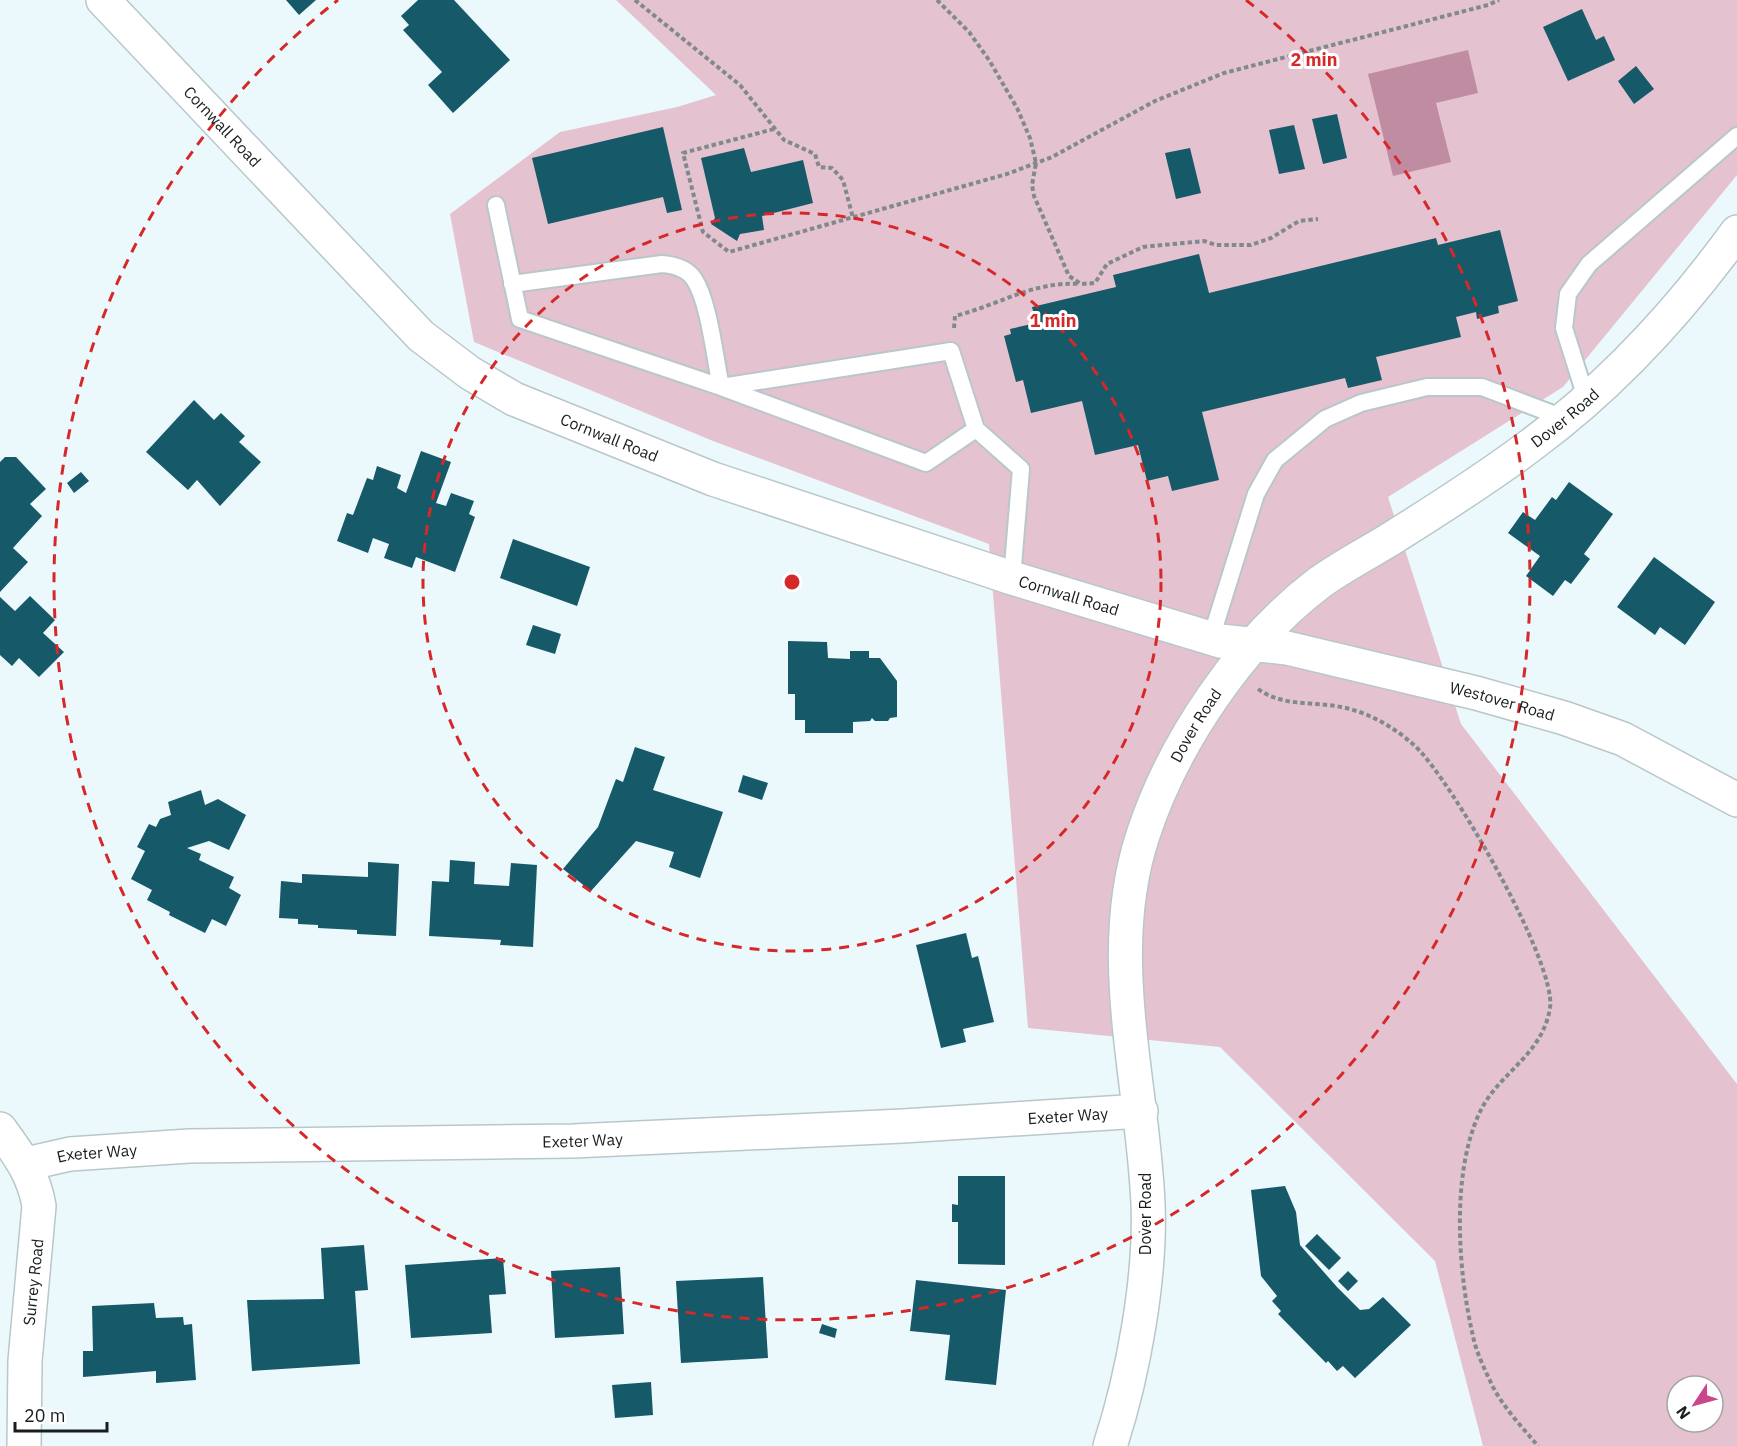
<svg xmlns="http://www.w3.org/2000/svg" width="1737" height="1446" font-family="'IBM Plex Sans',sans-serif">
<style>
.green{fill:#e5c2d0;fill-rule:evenodd}
.water{fill:#bf8ca2}
.building{fill:#165968}
.lines{fill:none;stroke-linecap:round;stroke-linejoin:round}
.service-casing{stroke:#b9c7cb;stroke-width:20}
.minor-casing{stroke:#b9c7cb;stroke-width:36}
.path{stroke:#808a8c;stroke-width:4;stroke-dasharray:4.5 3;stroke-linecap:butt}
.service{stroke:#fff;stroke-width:16}
.minor{stroke:#fff;stroke-width:33}
.ring{fill:none;stroke:#d62828;stroke-width:3;stroke-dasharray:10 8}
.labels{text-anchor:middle;dominant-baseline:central;stroke-width:6;stroke-linejoin:round;paint-order:stroke}
.street-label{font-size:16px;fill:#181d1e;stroke:#fff}
.centre{fill:#d62828;stroke:#fff;stroke-width:3}
.ring-label{font-size:18px;text-anchor:middle;font-weight:bold;fill:#d62828;stroke:#fff;stroke-width:6;stroke-linejoin:round;paint-order:stroke}
</style>
<rect width="100%" height="100%" fill="#ebf9fd"/>
<!-- green -->
<path class="green" d="M616 0H1737V175L1563 387 1388 497 1461 724 1737 1084V1446H1483L1435 1261 1220 1047 1028 1028 989 544 713 441 474 342 450 214 560 132 677 107 716 95ZM1677 1386H1713V1422H1677Z"/>
<!-- water -->
<path class="water" d="M1468 50 1478 93 1436 103 1451 162 1393 176 1368 74Z"/>
<!-- building -->
<path class="building" d="M286 0H316L299 15Z
M418 0H454L510 60 453 113 428 85 442 72 403 30 409 25 401 16Z
M1582 9 1596 40 1604 36 1615 60 1568 81 1543 27Z
M1636 66 1654 89 1634 104 1618 81Z
M1337 114 1347 158 1323 164 1312 119Z
M1294 125 1305 169 1279 174 1269 130Z
M663 127 682 210 667 213 663 197 548 224 532 158Z
M744 148 751 172 803 160 813 203 762 216 764 230 740 234 737 241 711 224 715 218 701 158Z
M1190 148 1201 193 1176 199 1165 153Z
M1500 230 1518 301 1498 306 1499 313 1477 319 1476 312 1456 317 1461 337 1376 357 1382 380 1348 388 1345 378 1202 412 1219 480 1172 491 1168 476 1147 481 1138 445 1095 455 1082 401 1031 413 1023 380 1016 382 1004 336 1011 334 1010 329 1036 323 1032 307 1116 287 1113 275 1199 254 1209 293 1436 238 1438 245Z
M194 400 214 420 221 413 245 436 239 442 261 462 220 506 197 480 188 490 146 452Z
M421 451 451 462 436 503 446 506 451 493 474 501 469 514 475 517 455 572 416 557 412 568 384 558 389 544 373 538 368 553 337 541 347 513 353 515 367 478 373 480 377 466 401 475 397 488 406 493Z
M5 457H16L46 489 30 504 42 516 13 548 28 562 0 592V462Z
M81 472 89 481 74 493 67 483Z
M1569 482 1613 514 1584 554 1590 559 1571 584 1565 580 1553 596 1526 576 1540 556 1508 533 1523 512 1535 520 1552 497 1556 500Z
M513 539 590 567 577 606 500 578Z
M1654 557 1715 602 1685 645 1660 627 1655 635 1617 607Z
M30 596 55 620 43 633 64 652 39 677 19 658 12 666 0 655V597L15 611Z
M533 625 561 634 555 654 526 645Z
M788 641 827 642 828 658 850 659V651H869V658H880L897 681V717L890 718 888 721H875L872 718 870 721 853 722V733H805V720H795V694H788Z
M635 747 665 757 653 790 723 812 700 878 669 867 674 852 636 841 591 891 563 869 598 827 616 779 623 782Z
M743 775 768 783 762 800 738 792Z
M201 790 205 805 218 799 246 815 229 850 209 841 187 848 201 854 199 860 234 877 229 888 241 895 226 926 212 919 205 933 169 915 170 912 147 900 152 890 131 879 145 851 137 847 149 824 156 827 160 819 171 815 168 802Z
M450 860 475 862 474 884 509 886 511 863 537 865 533 947 500 945 501 940 429 936 432 881 449 882Z
M368 862 399 864 396 936 357 934V930L318 928V925L298 924V919L279 918 281 881 302 883V874L368 877Z
M966 933 972 958 978 956 994 1022 963 1029 966 1042 941 1048 916 945Z
M958 1176H1005V1265L958 1264V1222H952V1204L958 1205Z
M1285 1186 1296 1212 1300 1245 1337 1287 1360 1310 1369 1309 1383 1297 1411 1325 1355 1378 1343 1366 1337 1371 1328 1361 1326 1363 1278 1314 1281 1311 1272 1301 1277 1296 1261 1276 1251 1190Z
M1317 1234 1341 1258 1329 1270 1305 1246Z
M364 1245 368 1290 355 1291 360 1364 252 1371 247 1300 324 1299 321 1248Z
M503 1258 506 1294 489 1295 492 1333 411 1338 405 1265Z
M620 1267 624 1334 555 1338 551 1271Z
M1348 1271 1358 1281 1348 1291 1338 1281Z
M763 1277 768 1358 681 1363 676 1281Z
M916 1280 1006 1290 996 1385 945 1380 950 1335 910 1331Z
M154 1303 156 1318 183 1317 184 1325 192 1324 196 1380 156 1383V1371L83 1377V1351H93L92 1306Z
M822 1324 837 1329 835 1338 819 1333Z
M651 1382 653 1415 615 1418 612 1385Z"/>
<g class="lines">
<!-- service casing -->
<g class="service-casing">
<path id="service" d="M496 205 520 319 721 387 926 463 976 429
M512 284 662 264C674 265 687 268 694 279 709 301 715 359 721 387L951 351 976 429 1021 469 1012 578
M1587 401 1564 328 1568 294 1589 264 1737 136
M1211 638 1256 494 1275 460 1325 419 1361 403 1427 387H1482L1566 419"/>
</g>
<!-- minor casing -->
<g class="minor-casing">
<g id="minor">
<path id="s1" d="M103 0 421 336 470 373 514 399 713 479 1012 578 1220 641 1287 648 1476 693 1564 718 1623 739 1737 800"/>
<path d="M0 1129C19 1155 34 1175 39 1206L25 1361 24 1446"/>
<path id="s2" d="M26 1164 70 1154 189 1146 573 1141 903 1126 1141 1111"/>
<path id="s3" d="M1110 1446C1133 1376 1151 1278 1148 1204 1143 1082 1103 955 1143 835 1173 743 1241 642 1319 583 1341 567 1366 554 1389 540 1437 510 1486 479 1531 445 1611 386 1679 312 1737 232"/>
</g>
</g>
<!-- path -->
<path class="path" d="M635 0 740 85 784 140 815 154 819 167 832 168 843 180 853 218
M937 0 969 32 989 60 1017 108 1030 138 1036 163 1032 185 1034 196 1069 276 1081 284 1095 283 1107 264 1143 247 1204 241 1216 245H1251L1271 238 1299 221 1318 219
M774 129 683 153 703 232 729 252 1007 174 1052 157 1155 101 1224 73 1488 5 1499 0
M954 328 955 316C999 305 1033 281 1080 284
M1258 689C1283 707 1312 701 1341 707 1368 712 1396 728 1416 747 1451 780 1557 963 1550 1008 1542 1057 1497 1073 1479 1114 1451 1175 1458 1272 1473 1336 1476 1352 1485 1370 1492 1385 1503 1407 1522 1427 1538 1446"/>
<!-- service -->
<use href="#service" class="service"/>
<!-- minor -->
<use href="#minor" class="minor"/>
</g>
<!-- distance rings -->
<g class="ring">
<circle cx="792" cy="582" r="369"/>
<path d="M1246 0A738 738 0 1 1 338 0"/>
</g>
<g class="labels">
<!-- street labels -->
<g class="street-label">
<text stroke="none"><textPath href="#s1" startOffset="174">Cornwall Road</textPath></text>
<text stroke="none"><textPath href="#s3" startOffset="1226">Dover Road</textPath></text>
<text stroke="none"><textPath href="#s1" startOffset="678">Cornwall Road</textPath></text>
<text stroke="none"><textPath href="#s1" startOffset="1164">Cornwall Road</textPath></text>
<text stroke="none"><textPath href="#s1" startOffset="1611">Westover Road</textPath></text>
<text stroke="none"><textPath href="#s3" startOffset="740">Dover Road</textPath></text>
<text stroke="none"><textPath href="#s2" startOffset="1044">Exeter Way</textPath></text>
<text stroke="none"><textPath href="#s2" startOffset="558">Exeter Way</textPath></text>
<text stroke="none"><textPath href="#s2" startOffset="72">Exeter Way</textPath></text>
<text transform="translate(1145 1214) rotate(-90)">Dover Road</text>
<text transform="translate(33 1282) rotate(-84)">Surrey Road</text>
</g>
</g>
<circle cx="792" cy="582" r="9" class="centre"/>
<g class="ring-label">
<text x="1314" y="66">2 min</text>
<text x="1053" y="327">1 min</text>
</g>
<!-- north arrow -->
<g transform="translate(1695 1404) rotate(234)"><circle r="28" fill="#ffffff" stroke="#a3a5a5" stroke-width="1.5"/>
<path d="M0-4.5L10 22L0 15L-10 22Z" fill="#ca468b"/>
<text y="-9" font-size="16" font-weight="bold" text-anchor="middle" fill="#181d1e">N</text>
</g>
<!-- scale -->
<path d="M15 1422v9h92v-9" fill="none" stroke="#181d1e" stroke-width="3"/>
<text x="24" y="1422" font-size="18" fill="#181d1e" stroke="#ffffff" stroke-width="4.5" paint-order="stroke">20 m</text>
</svg>
